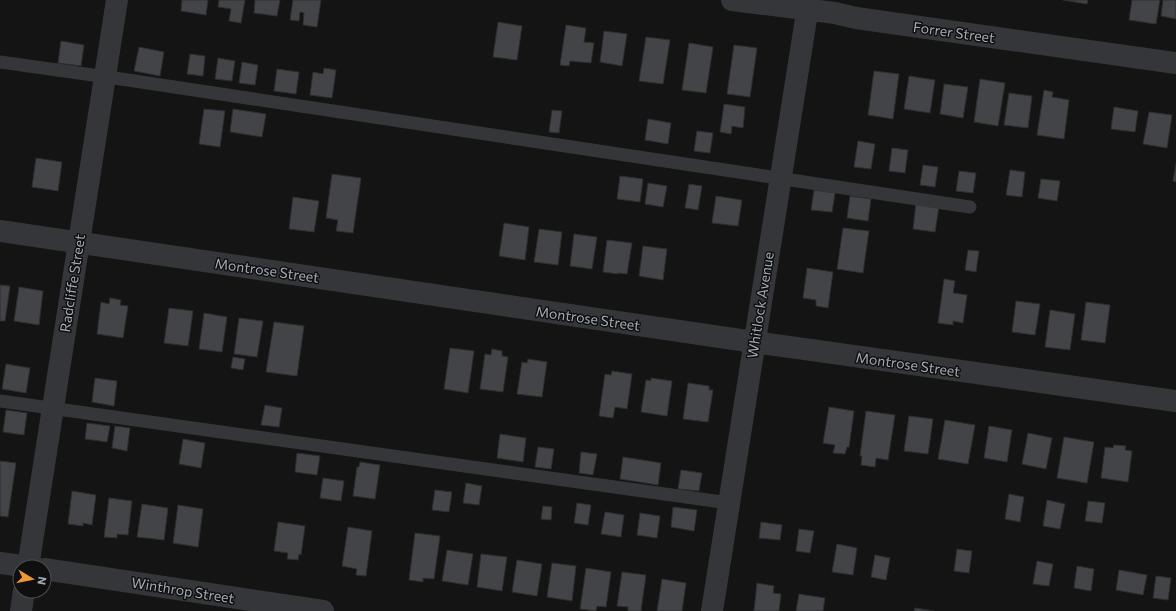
<svg xmlns="http://www.w3.org/2000/svg" width="1176" height="611" font-family="Commissioner,sans-serif">
<style>
.building{fill:#434448;stroke:#2e2e31}
.lines{fill:none;stroke-linecap:round;stroke-linejoin:round}
.service{stroke:#35363a;stroke-width:13}
.minor{stroke:#35363a;stroke-width:22}
.labels{text-anchor:middle;dominant-baseline:central;stroke-width:3;stroke-linejoin:round;paint-order:stroke}
.street-label{font-size:14px;fill:#a5acb5;stroke:#0f0f10}
</style>
<rect width="100%" height="100%" fill="#141415"/>
<!-- building -->
<path class="building" d="M182 0H208L206 15 181 11Z
M219 0H245L241 23 229 21 231 9 218 7Z
M255 0H280L277 16 254 13Z
M293 0H321L317 27 303 25 304 13 300 12 299 21 290 20Z
M1063 0H1088L1087 4Z
M1132 0H1160L1156 24 1129 20Z
M1163 0H1176V19L1161 16Z
M498 22 522 26 517 60 493 57Z
M566 25 586 28 584 42 594 43 591 63 570 61 569 66 560 65Z
M604 31 627 34 622 66 600 62Z
M646 37 670 40 663 84 639 81Z
M61 41 84 45 81 66 58 63Z
M689 43 713 47 706 93 682 90Z
M734 45 757 48 750 97 727 94Z
M139 47 164 52 160 76 134 71Z
M190 54 205 56 203 76 187 74Z
M218 58 235 61 232 81 215 79Z
M242 62 258 65 255 85 239 83Z
M324 68 336 70 332 98 310 95 313 72 323 74Z
M277 69 299 72 296 94 274 91Z
M874 71 899 74 893 119 868 115Z
M909 76 935 80 930 113 904 109Z
M980 79 1005 83 998 126 974 122Z
M944 84 968 87 963 118 940 114Z
M1044 90 1053 92 1052 97 1069 100 1064 139 1037 135Z
M1009 93 1032 96 1028 128 1004 125Z
M724 104 745 107 743 128 732 126 731 134 720 132Z
M1114 107 1138 111 1135 132 1111 129Z
M204 109 225 111 220 147 199 144Z
M233 109 266 114 262 137 230 132Z
M552 110 562 111 559 133 549 132Z
M1149 112 1172 115 1167 148 1143 144Z
M648 119 671 123 668 144 645 140Z
M697 131 713 133 710 153 694 151Z
M858 141 875 144 871 169 854 167Z
M892 148 908 150 905 173 889 171Z
M36 158 62 162 58 191 32 187Z
M1176 164V182L1173 181Z
M923 165 938 167 935 187 920 185Z
M1010 170 1025 172 1022 197 1006 195Z
M959 171 976 173 973 193 956 191Z
M332 174 361 178 353 233 336 231 338 220 326 218Z
M620 176 643 179 640 202 617 199Z
M1041 179 1060 181 1057 201 1038 198Z
M648 183 667 186 663 207 645 204Z
M689 184 702 186 698 210 685 208Z
M814 190 835 193 832 212 811 210Z
M716 196 742 200 738 226 712 223Z
M850 196 871 199 868 221 847 218Z
M293 197 319 201 314 232 289 229Z
M916 203 939 207 935 232 913 229Z
M504 223 529 227 525 260 499 256Z
M843 228 869 231 863 273 837 269Z
M539 229 562 232 558 265 534 262Z
M574 234 597 237 592 269 570 266Z
M607 240 632 243 627 274 618 273V274L603 272Z
M643 246 667 249 663 280 639 276Z
M968 250 979 251 976 272 965 270Z
M807 268 833 272 828 308 816 306V300L803 298Z
M944 279 955 281 953 293 967 295 963 323 953 321V325L938 323Z
M0 285 10 286 5 321H0Z
M19 287 43 291 39 325 14 321Z
M110 298 121 300 120 305 128 306 123 338 97 334 101 302 109 304Z
M1016 301 1040 304 1035 335 1012 332Z
M1086 302 1110 305 1105 343 1081 340Z
M169 308 193 311 188 346 164 343Z
M1050 310 1075 314 1070 350 1045 347Z
M204 313 227 317 222 352 199 349Z
M239 318 263 321 257 357 234 354Z
M274 322 304 326 297 376 266 372Z
M450 348 474 351 468 393 444 389Z
M492 349 502 351V356L508 357 503 392 480 389 485 354 491 355Z
M233 357 245 359 243 370 231 368Z
M528 359 547 362 542 397 517 394 522 362 527 363Z
M6 364 30 368 26 393 2 389Z
M612 371 632 374 627 409 615 407 613 418 599 416 605 374 611 375Z
M95 378 117 381 114 406 92 402Z
M651 378 672 381 667 416 641 412 646 380 651 381Z
M688 383 709 386V390H713L708 422 683 419Z
M265 405 282 408 279 427 261 425Z
M829 407 854 411 849 447H847L845 454 833 453 835 445 823 443Z
M6 410 27 413 24 435 3 432Z
M866 411 895 415 888 460 876 458 875 467 861 465 862 456H860Z
M909 416 933 419 928 454 904 451Z
M945 420 975 425 968 464 938 459Z
M87 423 110 426 107 442 85 439Z
M115 426 130 428 127 451 112 448Z
M989 426 1012 430 1007 462 984 458Z
M1028 433 1052 438 1046 469 1022 464Z
M500 434 526 438 523 462 497 458Z
M1064 437 1094 442 1087 483 1057 478Z
M183 439 205 443 201 468 179 464Z
M1114 445 1126 446 1125 450 1132 451 1128 482 1101 478 1105 447 1113 448Z
M538 447 554 449 551 469 535 467Z
M581 452 597 454 593 475 579 473Z
M297 453 320 456 317 475 295 472Z
M623 457 661 463 658 485 620 479Z
M0 461 16 463 8 517 0 516Z
M360 462 380 465 375 499 353 496 357 467H359Z
M681 470 702 473 699 491 678 489Z
M323 478 344 481 341 501 320 498Z
M466 483 482 486 479 505 463 503Z
M435 490 452 492 449 512 432 510Z
M72 491 96 495 92 525 83 523V526L68 524Z
M1009 494 1024 497 1020 522 1005 519Z
M109 498 132 501 128 535 117 534V538L104 537Z
M1047 500 1065 504 1060 529 1043 526Z
M1088 501 1105 503 1102 523 1085 521Z
M577 503 591 505 588 525 574 523Z
M142 504 168 508 164 540 137 537Z
M178 505 203 509 198 547 173 543Z
M543 506 552 507 551 520 541 519Z
M673 507 697 510 694 531 671 527Z
M605 512 624 515 621 537 601 534Z
M640 513 660 516 657 538 637 535Z
M278 522 305 526 301 555 299 554 298 560 287 559 288 553 274 551Z
M761 522 782 525 780 540 759 538Z
M348 527 372 531 366 576 356 575 357 569 342 566Z
M799 529 814 531 810 553 796 551Z
M415 533 440 536 434 579 423 578V582L409 580Z
M837 544 857 548 853 575 832 572Z
M957 549 972 551 969 573 954 571Z
M447 550 473 554 468 585 442 581Z
M481 554 507 557 502 591 477 587Z
M875 555 890 558 886 580 871 577Z
M517 560 542 564 537 596 512 592Z
M1037 561 1053 564 1049 586 1033 584Z
M552 563 576 566 572 601 547 597Z
M1077 566 1094 569 1091 591 1074 588Z
M586 568 611 572 606 607 597 606 596 611 580 609Z
M1119 570 1147 575 1143 595 1116 590Z
M622 572 646 575 641 611H628V607L617 606Z
M1156 576 1171 578 1168 600 1153 598Z
M662 579 686 583 682 611H657Z
M757 583 774 586 773 593 781 594 779 611H754Z
M799 594 825 598 823 611H796Z
M915 608 934 611H914Z"/>
<g class="lines">
<!-- service -->
<path class="service" d="M0 62 128 80 970 207
M0 401 729 503"/>
<!-- minor -->
<path class="minor" d="M732 0 835 13 856 18 1176 63
M0 231 754 342 1176 401
M0 563 29 567
M28 567 117 0
M44 569 323 611
M21 611 24 591
M712 611 809 0"/>
</g>
<g class="labels">
<!-- street labels -->
<g class="street-label">
<text transform="translate(954 32) rotate(8)">Forrer Street</text>
<text transform="translate(267 270) rotate(8)">Montrose Street</text>
<text transform="translate(72 283) rotate(-81)">Radcliffe Street</text>
<text transform="translate(760 305) rotate(-81)">Whitlock Avenue</text>
<text transform="translate(588 318) rotate(8)">Montrose Street</text>
<text transform="translate(908 364) rotate(8)">Montrose Street</text>
<text transform="translate(183 590) rotate(9)">Winthrop Street</text>
</g>
</g>
<!-- north arrow -->
<g transform="translate(32 579) rotate(100)"><circle r="19" fill="#0f0f10" stroke="#4b4e52"/>
<path d="M0-3L7 15L0 10L-7 15Z" fill="#ef9832"/>
<text y="-6" font-size="11" font-weight="bold" text-anchor="middle" fill="#a5acb5">N</text>
</g>
</svg>
